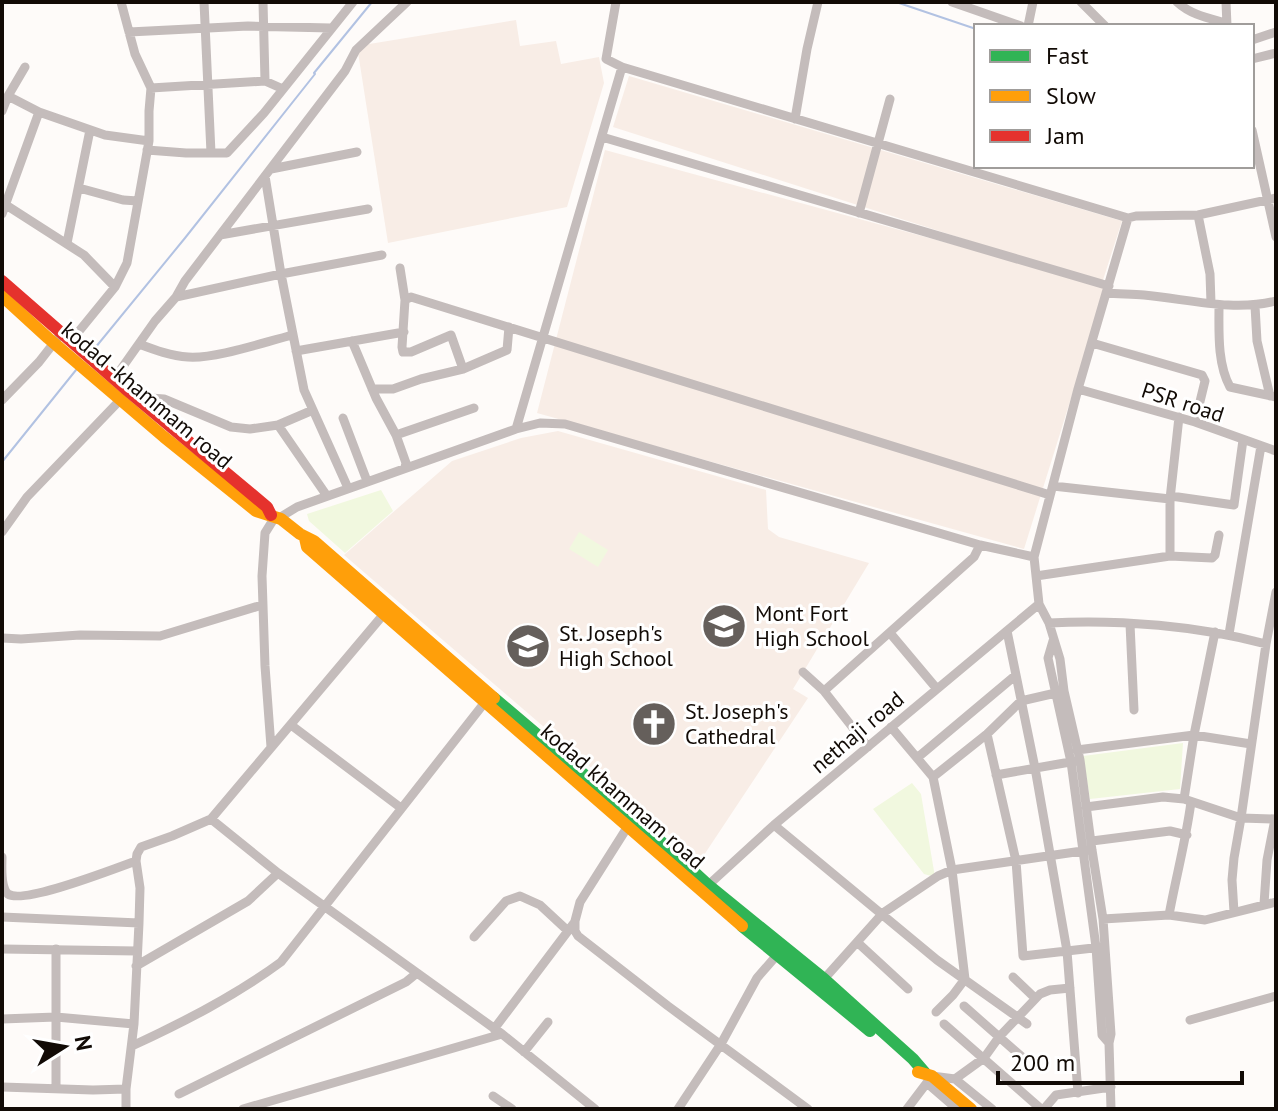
<svg xmlns="http://www.w3.org/2000/svg" width="1278" height="1111" font-family="'PT Sans',sans-serif">
<style>
.built{fill:#f8ede6}
.green{fill:#f1f8df}
.lines{fill:none;stroke-linecap:round;stroke-linejoin:round}
.stream{stroke:#b2c2e2;stroke-width:2}
.street{stroke:#c4bcbb;stroke-width:9}
.fast{stroke:#30b455;stroke-width:12}
.slow{stroke:#ff9f0a;stroke-width:12}
.jam{stroke:#e5322d;stroke-width:12}
.labels{text-anchor:middle;dominant-baseline:central;stroke-width:6;stroke-linejoin:round;paint-order:stroke}
.street-label{font-size:22px;fill:#120b06;stroke:#fff}
.poi-label{font-size:22px;fill:#120b06;stroke:#fff;text-anchor:start}
</style>
<rect width="100%" height="100%" fill="#fefbf9"/>
<!-- built -->
<path class="built" d="M516 20 520 46 556 41 561 64 599 57 604 83 567 207 388 243 357 46Z
M629 76 1122 221 1102 283 613 127Z
M605 150 1106 286 1024 549 537 413Z
M558 431 766 490 768 529 779 537 869 563 793 689 808 698 704 855 695 857 344 555 452 461 521 438Z"/>
<!-- green -->
<path class="green" d="M381 490 393 511 345 553 309 521 307 514Z
M579 532 608 550 598 567 569 549Z
M1183 743 1180 789 1090 799 1083 756Z
M912 783 921 794 935 877 924 874 873 809Z"/>
<g class="lines">
<!-- stream -->
<path class="stream" d="M896 2 976 29
M94 347 95 348 185 238 315 74 314 73 372 2
M2 462 76 370"/>
<!-- street -->
<path class="street" d="M204 2 211 153
M263 2 265 81
M616 2 606 59 622 67 1128 218 1136 216 1198 215 1276 198
M952 2 1021 26
M1081 2 1105 26
M1177 2C1191 15 1208 18 1226 23
M1226 2 1227 26
M1028 26 1033 2
M129 32 248 26 331 28
M1252 40 1276 32
M1252 59 1276 53
M151 88 265 81 283 89
M8 96 39 112 105 135 149 141
M2 111 8 96 25 67
M795 119 807 49 818 2
M1252 130 1276 237
M602 137 1109 286
M147 150 186 153H227L264 113 353 2
M271 169 357 152
M265 176 281 274 304 390 348 488
M79 188 123 200 138 201
M6 205 84 255 115 287
M859 213 890 99
M2 214 39 112
M1198 215 1210 274 1211 303
M220 235 368 209
M67 243 90 130
M400 268 405 300 402 347 403 352H411L451 335 463 369
M1106 293C1119 294 1132 294 1144 295 1188 299 1233 312 1276 301
M176 297 281 274 382 255
M405 300 411 297 1050 495
M1219 305C1219 331 1217 363 1230 387L1276 397
M1255 306 1257 341 1270 396
M71 341 115 287 127 263 149 141V111L151 88 135 54 121 2
M352 341 376 398 396 435 406 463 405 467
M1092 343 1202 375 1205 381 1195 422
M139 344C155 350 171 356 188 357 216 359 264 342 293 335
M296 351 404 332
M114 379 155 321 176 297 185 281 345 71 356 50 407 2
M372 389H393L421 379 463 369 507 350 509 327
M1078 389 1195 422 1276 451
M137 397 164 399 231 427 250 429 278 425 327 496
M2 400 39 362 57 339
M343 418 367 481
M278 425 313 410
M516 429 540 423 565 424 980 545 1034 557
M396 435 474 408
M1053 486 1170 499
M1171 496 1234 505 1243 440
M279 518 297 507 516 429 622 67
M2 532 27 497 123 397
M1170 556 1212 558 1215 555 1219 535
M1036 576 1170 556V499L1179 417
M1049 623C1118 619 1200 626 1266 644
M1130 624 1134 710
M1007 631 1035 768 1067 951 1078 1093
M890 633 937 689
M1229 634 1261 446
M2 638 21 639 80 635 160 636 262 605
M1053 641 1048 658 1071 762 1096 947 1102 1035 1109 1043
M803 672 824 691 868 747
M824 691 974 557 980 545
M291 725 401 808
M891 727 933 777 952 870 965 979 953 995 936 1012
M987 734 1016 861 1023 956 1102 947
M271 747 265 666 262 576 265 533 275 517
M1077 750 1194 735 1251 744
M917 758 1016 675
M996 775 1076 761
M933 777 987 734 1021 701 1060 692
M1184 799 1194 735 1215 632
M1086 807 1163 797 1184 799 1241 818 1276 819
M211 819 278 873 502 1034 595 1109
M630 823 580 902 575 921V931L578 936 668 1006 808 1109
M774 825 937 960 1027 1024
M1092 841 1170 831 1187 835
M2 857C2 867 0 887 8 894 23 905 116 868 136 861
M704 889 774 825 1039 604
M1264 904 1267 860 1275 819
M1234 912 1232 880 1234 858 1241 818 1266 644 1276 592
M1169 915 1205 920 1276 902
M2 917 139 923
M1103 919 1169 915C1176 877 1186 840 1191 802
M474 937 506 901 520 896 540 905 568 931
M857 942 908 989
M2 949 137 951
M136 966 248 901 278 873
M1013 977 1035 998
M824 979 883 913 938 876 952 870 1089 850
M964 1006 1022 1057
M2 1019 56 1017 134 1024
M1190 1020 1276 996
M944 1024 1041 1109
M494 1029 574 923
M132 1046C184 1022 235 996 281 962L489 697
M524 1052 548 1022
M955 1079 984 1058 999 1037 1040 994 1050 990 1070 988
M927 1083 957 1109
M2 1087 93 1090 126 1089
M56 1088V949
M179 1094 406 982 417 973
M493 1096 512 1109
M126 1109V1089L134 1024 139 923 140 888 136 861 137 854 141 847 172 836 211 819 383 615
M243 1109 502 1034
M678 1109 721 1044 757 978 777 955
M907 1109 932 1076 955 1079 992 1109
M1044 1109 1056 1095 1111 1087
M1111 1109 1109 1043 1111 1034 1103 919 1092 850 1080 760 1064 691 1060 659 1049 623 1039 604 1034 557 1078 389 1128 218"/>
<!-- fast -->
<path class="fast" d="M494 698 634 817 708 885 824 979 913 1059 925 1073
M742 926 870 1031"/>
<!-- slow -->
<path class="slow" d="M2 296 48 338 164 437 256 511 281 519 300 534 314 541 494 698
M305 538 307 547 742 926
M918 1072 932 1076 971 1109"/>
<!-- jam -->
<path class="jam" d="M2 281 128 391 267 507 271 515"/>
</g>
<!-- icons -->
<defs>
<g id="school-disc" transform="scale(2.3)"><circle r="9.5" fill="#655f5b" stroke="#fff"/><path d="M0-5L7-2L0 1L-7-2ZM-4 1L0 2.5L4 1V4Q0 6-4 4Z" fill="#fff"/></g>
<g id="church-disc" transform="scale(2.3)"><circle r="9.5" fill="#655f5b" stroke="#fff"/><path d="M-1.2-6h2.4v3.5h3.3v2.4h-3.3V6h-2.4V-.1h-3.3v-2.4h3.3Z" fill="#fff"/></g>
</defs>
<g fill-rule="evenodd">
<use href="#school-disc" x="724" y="626"/>
<use href="#school-disc" x="528" y="646"/>
<use href="#church-disc" x="654" y="724"/>
</g>
<g class="labels">
<!-- street labels -->
<g class="street-label">
<text transform="translate(147 395) rotate(40)">kodad -khammam road</text>
<text transform="translate(1183 402) rotate(18)">PSR road</text>
<text transform="translate(857 732) rotate(-40)">nethaji road</text>
<text transform="translate(623 796) rotate(41)">kodad khammam road</text>
</g>
<!-- poi labels -->
<g class="poi-label">
<text x="755" y="613">Mont Fort<tspan x="755" dy="25">High School</tspan></text>
<text x="559" y="633">St. Joseph's<tspan x="559" dy="25">High School</tspan></text>
<text x="685" y="711">St. Joseph's<tspan x="685" dy="25">Cathedral</tspan></text>
</g>
</g>
<!-- border -->
<rect width="1278" height="1111" fill="none" stroke="#120b06" stroke-width="8"/>
<!-- legend -->
<rect x="974" y="24" width="280" height="144" fill="#ffffff" stroke="#a09d9b" stroke-width="2"/>
<rect x="990" y="50" width="40" height="12" fill="#30b455" stroke="#a09d9b" stroke-width="2"/>
<text x="1046" y="64" font-size="24" fill="#120b06">Fast</text>
<rect x="990" y="90" width="40" height="12" fill="#ff9f0a" stroke="#a09d9b" stroke-width="2"/>
<text x="1046" y="104" font-size="24" fill="#120b06">Slow</text>
<rect x="990" y="130" width="40" height="12" fill="#e5322d" stroke="#a09d9b" stroke-width="2"/>
<text x="1046" y="144" font-size="24" fill="#120b06">Jam</text>
<!-- north arrow -->
<g transform="translate(64 1047) rotate(79)" stroke="#ffffff" stroke-width="6" paint-order="stroke">
<path d="M0-6L14 30L0 20L-14 30Z" fill="#120b06"/>
<text y="-12" font-size="22" font-weight="bold" text-anchor="middle" fill="#120b06">N</text>
</g>
<!-- scale -->
<path d="M998 1071v12h244v-12" fill="none" stroke="#120b06" stroke-width="4"/>
<text x="1010" y="1071" font-size="24" fill="#120b06" stroke="#ffffff" stroke-width="6" paint-order="stroke">200 m</text>
</svg>
